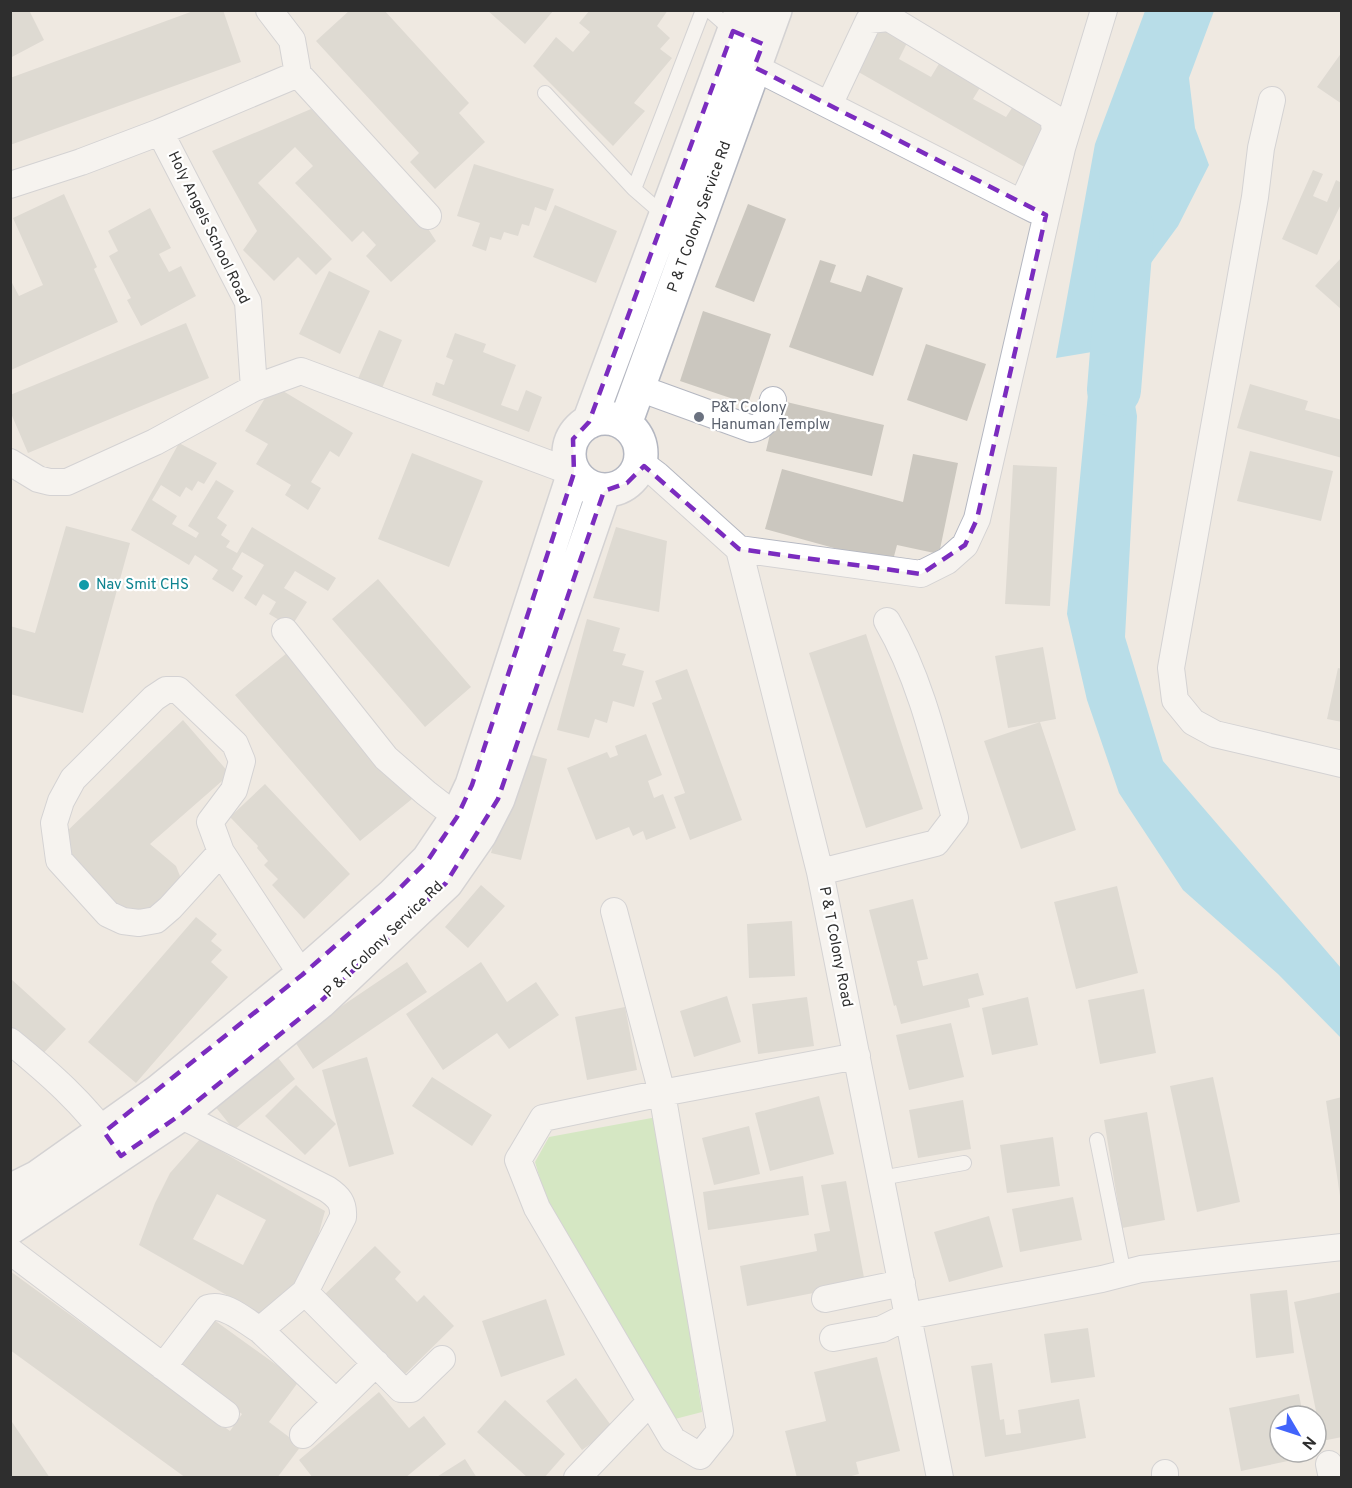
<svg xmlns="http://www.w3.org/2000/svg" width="1352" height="1488" font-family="Overpass,sans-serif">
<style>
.green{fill:#b6e59e}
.water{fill:#75cff0}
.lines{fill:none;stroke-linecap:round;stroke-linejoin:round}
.river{stroke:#75cff0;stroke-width:54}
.building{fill:#cbc7bf;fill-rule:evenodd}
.lane-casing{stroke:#b4b7c1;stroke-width:16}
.street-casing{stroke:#b4b7c1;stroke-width:28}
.secondary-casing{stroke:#b4b7c1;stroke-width:36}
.lane{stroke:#fff;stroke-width:14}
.street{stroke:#fff;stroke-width:26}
.secondary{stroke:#fff;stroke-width:33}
.marked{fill:none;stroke:#7b2cbf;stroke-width:4.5;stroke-dasharray:12 8;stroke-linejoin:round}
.worship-dot{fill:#6b7280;stroke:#fff;stroke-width:2}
.culture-dot{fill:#0f9aa8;stroke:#fff;stroke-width:2}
.labels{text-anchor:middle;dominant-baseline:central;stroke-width:4.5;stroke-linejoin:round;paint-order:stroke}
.street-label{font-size:15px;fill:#2e2e2e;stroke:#fff}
.worship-label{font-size:15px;fill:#5b616d;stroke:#fff;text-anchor:start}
.culture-label{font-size:15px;fill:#0d838f;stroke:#fff;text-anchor:start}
</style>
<rect width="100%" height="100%" fill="#efe9e1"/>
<!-- green -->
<path class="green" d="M657 1117 702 1412 675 1419 546 1199 535 1162 549 1137Z"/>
<!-- water -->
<path class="water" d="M1145 11H1214L1189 78 1195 128 1209 165 1178 226 1118 308 1137 416 1125 637 1163 761 1341 968V1038L1278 974 1183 890 1119 793 1087 700 1067 614 1092 352 1056 358 1095 144Z"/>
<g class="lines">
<!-- river -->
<path class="river" d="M1114 390 1127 228"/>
</g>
<!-- building -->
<path class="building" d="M10 10H29L44 40 10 58Z
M196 10H223L241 62 10 145V78Z
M350 10H384L469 103 459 113 485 142 435 189 410 162 419 153 316 41Z
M487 10H554L525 44Z
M590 10H668L657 26 670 38 660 49 672 58 634 103 645 111 613 146 533 66 556 37 573 52 590 32 579 23Z
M877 26 907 43 899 59 931 77 940 62 981 86 973 99 1006 117 1014 105 1050 125 1028 169 855 70Z
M1342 52V104L1317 87Z
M311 109 415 217 425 224 436 241 391 282 366 256 376 245 363 231 352 242 295 183 313 166 295 147 258 183 332 259 316 275 298 257 274 281 243 250 257 231 212 151Z
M474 164 554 189 546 211 535 207 529 226 522 224 518 236 504 232 501 240 490 237 486 251 472 246 480 223 457 216Z
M1313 170 1323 174 1313 196 1327 202 1336 180 1342 183V202L1317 255 1282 239Z
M64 194 97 267 94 269 118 322 11 370 10 279 19 296 43 285 13 218Z
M748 204 786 219 754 302 715 287Z
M555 205 617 231 596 283 533 257Z
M150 208 171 248 159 254 169 272 181 266 196 296 141 326 127 300 131 298 109 256 118 251 108 231Z
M1342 257V310L1315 286Z
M820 260 836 265 830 282 861 292 867 275 903 288 873 376 789 347Z
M329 271 370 291 340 354 299 334Z
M703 311 771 334 748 404 680 381Z
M186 323 209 378 28 453 10 411V395Z
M379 330 402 340 378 398 354 388Z
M455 333 486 344 483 352 516 365 501 405 518 411 526 390 542 397 529 432 432 395 436 382 444 385 453 360 446 357Z
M926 344 986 364 967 421 907 400Z
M1250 384 1308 401 1305 410 1342 420V458L1237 428Z
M273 385 353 433 339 457 330 451 311 482 321 488 308 510 285 495 291 485 256 464 268 444 245 431Z
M778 400 884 425 872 476 766 451Z
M179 443 217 463 204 484 198 481 192 491 186 487 180 497 161 485 152 500 177 516 172 524 196 538 199 533 188 526 216 480 234 491 217 518 227 525 221 535 230 541 226 547 237 553 252 527 336 578 328 591 295 571 284 588 307 602 291 627 269 614 276 602 263 594 256 606 244 598 264 565 242 552 232 569 243 576 233 592 212 579 218 570 195 555 189 565 131 530Z
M1250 451 1333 471 1321 521 1237 501Z
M412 453 483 481 449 567 378 539Z
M913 454 958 463 939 554 897 545 892 564 765 529 782 469 903 502Z
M1013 465 1057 467 1050 606 1005 604Z
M66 526 130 543 83 713 10 694V626L35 633Z
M616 527 667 541 659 612 593 598Z
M378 579 471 687 425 727 332 619Z
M587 619 620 628 613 651 626 654 622 665 644 671 634 707 613 701 607 723 595 719 589 738 557 730Z
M866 634 923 809 866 828 809 653Z
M1043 647 1056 719 1008 728 995 656Z
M287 653 412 799 360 841 235 695Z
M1338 668 1342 669V722L1327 719Z
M687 669 742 820 690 840 674 797 685 793 652 703 662 699 655 681Z
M183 720 230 774 150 844 176 866 180 876 177 887 161 908 126 914 68 859 63 835Z
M1040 722 1076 830 1021 849 984 741Z
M646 734 662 775 648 781 654 798 663 794 676 828 646 840 643 831 633 836 629 827 596 840 567 768 607 752 610 758 618 755 615 746Z
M517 751 547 759 521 860 491 853Z
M265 784 350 874 304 919 272 885 278 879 264 865 268 861 257 848 258 846 230 817Z
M481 885 505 906 468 948 445 927Z
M1117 886 1138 973 1076 989 1054 902Z
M913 899 928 959 917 961 923 986 978 973 984 995 968 999 970 1007 901 1024 896 1005 894 1006 869 910Z
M196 917 217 934 211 941 222 950 211 962 228 977 136 1083 88 1042Z
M792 921 795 976 749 978 747 924Z
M407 962 427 992 313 1069 293 1039Z
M481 962 507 1002 536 982 559 1015 509 1049 497 1033 443 1070 406 1014Z
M10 978 66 1029 38 1059 10 1034Z
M1144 989 1156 1053 1100 1064 1088 1000Z
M727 996 741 1042 694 1057 680 1011Z
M807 997 814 1046 758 1054 752 1004Z
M1028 997 1038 1045 992 1055 982 1008Z
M625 1007 637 1070 587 1080 575 1017Z
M951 1023 964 1077 909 1090 896 1035Z
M275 1054 295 1079 234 1130 214 1105Z
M367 1057 394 1154 349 1167 322 1070Z
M432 1077 492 1115 472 1146 412 1106Z
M1213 1077 1240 1202 1197 1212 1170 1086Z
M296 1085 336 1124 305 1155 265 1116Z
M819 1096 834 1154 770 1171 755 1113Z
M1342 1097V1196H1340L1326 1101Z
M963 1100 971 1149 918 1158 909 1110Z
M1147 1112 1165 1220 1122 1228 1104 1120Z
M749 1126 760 1174 714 1185 702 1138Z
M1053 1137 1060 1186 1007 1193 1000 1145Z
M200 1139 325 1211 312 1258 297 1286 265 1317 139 1245 155 1203 170 1173ZM217 1194 266 1220 243 1265 193 1239Z
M803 1176 809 1215 708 1230 703 1192Z
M846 1181 865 1283 747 1306 740 1266 817 1251 814 1234 830 1231 821 1185Z
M1073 1197 1082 1240 1020 1252 1012 1209Z
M989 1216 1003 1267 949 1282 934 1232Z
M375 1246 401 1272 395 1279 417 1302 424 1295 454 1326 402 1377 371 1344 373 1341 352 1320 349 1323 323 1296Z
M10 1271 230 1431 242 1414 179 1368 214 1320 299 1381 269 1422 301 1446 277 1478H186L10 1350Z
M1287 1290 1294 1353 1256 1358 1250 1294Z
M1342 1292V1437L1322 1441 1294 1302Z
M546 1299 565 1355 501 1377 482 1321Z
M1088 1328 1095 1377 1051 1383 1044 1334Z
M877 1357 900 1451 856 1462 859 1474 844 1478H797L785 1431 826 1421 814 1372Z
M992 1363 1000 1420 1004 1419 1006 1435 1021 1433 1018 1410 1079 1399 1086 1438 985 1457 971 1366Z
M576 1378 613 1428 582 1450 546 1401Z
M379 1392 409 1428 424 1416 446 1444 405 1478H313L299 1460Z
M1299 1394 1303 1416H1280V1452H1311L1312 1456 1241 1471 1229 1408Z
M505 1400 565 1454 544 1478H528L477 1432Z
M10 1419 50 1478H10Z
M465 1459 477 1478H435Z"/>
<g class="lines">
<!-- lane casing -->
<g class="lane-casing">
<path id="lane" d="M709 10 733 31
M545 93 634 189 665 216
M634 189 703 10
M1097 1140 1124 1274
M881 1178 964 1163"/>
</g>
<!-- street casing -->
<g class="street-casing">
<path id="street" d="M269 10 292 40 298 74 160 132 248 302 254 388 301 371 574 473
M754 67 1035 210
M298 74 428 216
M1272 100 1261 148 1255 197 1171 668 1175 700 1193 722 1215 734 1342 764
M829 105 869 20 889 18 1053 117 1055 131 1022 203
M10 185 81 162 160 132
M639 388 752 429C768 425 769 414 773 400
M10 462 38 479 50 482H67L155 442 254 388
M641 463 657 475 739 549 820 872 940 1478
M739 549 921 574 947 561 965 545 977 519 1062 148 1104 10
M285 631 386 758 426 793 457 817
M221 852 210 822 234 790 242 761 235 744 178 690H166L154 698 73 779 61 801 54 823 59 860 108 914 123 921 139 923 156 920 170 908 221 852 302 975
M820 872 936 843 955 818C937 752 922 681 887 621
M614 911 662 1093 720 1431 700 1456 673 1440 537 1208 518 1160 543 1118 662 1093 857 1056
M10 1041C48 1072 85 1104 113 1145
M10 1251 226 1414
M305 1292 401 1389H411L442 1359
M825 1299 902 1283
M260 1330 336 1402
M833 1338 882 1329 908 1316 1102 1279 1141 1269 1342 1247
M163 1367 208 1308C225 1302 246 1322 260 1330L305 1292 343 1217C344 1203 339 1197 327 1189L196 1123 180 1115 169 1103
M303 1435 376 1363
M1329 1464 1332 1478
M1165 1473V1478
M577 1478 650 1402"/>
</g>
<!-- secondary casing -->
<g class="secondary-casing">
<path id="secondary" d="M569 454a36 36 0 1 1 72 0a36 36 0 1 1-72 0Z
M589 422 742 10
M625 424 775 10
M10 1191 38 1177 158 1092 302 975 393 895 428 860 457 817 472 785 574 473
M10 1228 180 1115 320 1002 446 883 480 834 498 799 604 491"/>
</g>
<!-- lane -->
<use href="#lane" class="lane"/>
<!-- street -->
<use href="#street" class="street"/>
<!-- secondary -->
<use href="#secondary" class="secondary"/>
</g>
<!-- marked area -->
<path d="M0 0H1352V1488H0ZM733 31 763 44 754 67 1046 215 977 519 965 545 921 574 739 549 644 466 627 483 604 491 498 799 446 883 320 1002 180 1115 121 1156 104 1132 302 975 393 895 428 860 457 817 472 785 574 473 573 439 589 422Z" fill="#efe9e1" fill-opacity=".55" fill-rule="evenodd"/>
<path class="marked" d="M733 31 763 44 754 67 1046 215 977 519 965 545 921 574 739 549 644 466 627 483 604 491 498 799 446 883 320 1002 180 1115 121 1156 104 1132 302 975 393 895 428 860 457 817 472 785 574 473 573 439 589 422Z"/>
<!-- markers -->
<circle class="worship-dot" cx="699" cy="417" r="6"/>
<circle class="culture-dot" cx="84" cy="585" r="6"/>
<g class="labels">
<!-- street labels -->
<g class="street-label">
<text transform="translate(700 217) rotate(-70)">P &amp; T Colony Service Rd</text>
<text transform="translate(208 228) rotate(64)">Holy Angels School Road</text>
<text transform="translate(384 940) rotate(-44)">P &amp; T Colony Service Rd</text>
<text transform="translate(835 947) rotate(79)">P &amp; T Colony Road</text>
</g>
<!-- worship labels -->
<g class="worship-label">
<text x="711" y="408">P&amp;T Colony<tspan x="711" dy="17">Hanuman Templw</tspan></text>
</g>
<!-- culture labels -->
<g class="culture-label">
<text x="96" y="585">Nav Smit CHS</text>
</g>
</g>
<!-- border -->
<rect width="1352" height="1488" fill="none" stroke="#2e2e2e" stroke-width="24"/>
<!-- north arrow -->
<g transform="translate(1298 1434) rotate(129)"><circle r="28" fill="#ffffff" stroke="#ababab" stroke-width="1.5"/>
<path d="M0-4.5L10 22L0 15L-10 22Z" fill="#4264fb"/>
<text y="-9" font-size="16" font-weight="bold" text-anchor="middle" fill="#2e2e2e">N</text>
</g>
</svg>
